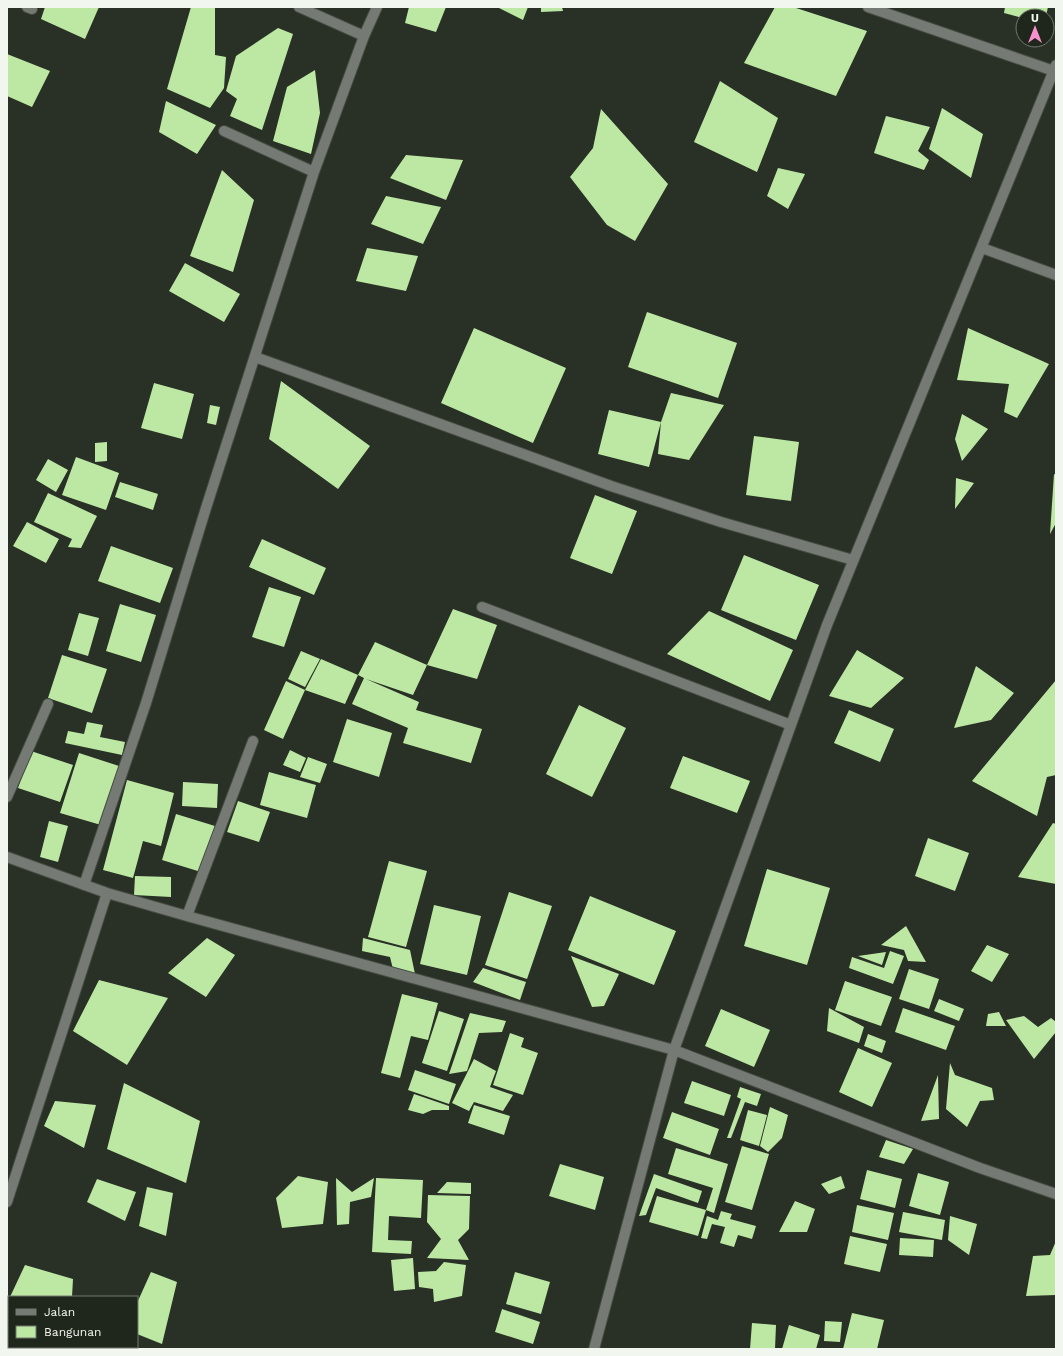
<svg xmlns="http://www.w3.org/2000/svg" width="1063" height="1356" font-family="'Work Sans',sans-serif">
<style>
.building{fill:#bde8a4}
.lines{fill:none;stroke-linecap:round;stroke-linejoin:round}
.minor-casing{stroke:#454c41;stroke-width:12}
.minor{stroke:#767a74;stroke-width:10}
</style>
<rect width="100%" height="100%" fill="#293025"/>
<!-- building -->
<path class="building" d="M45 7H99L85 39 41 19Z
M191 7H215V55L226 57 224 88 210 108 167 89Z
M409 7H446L436 32 405 23Z
M497 7H528L523 20Z
M541 7H562L563 11 541 12Z
M775 7H793L867 31 836 96 744 63Z
M1005 7H1048L1046 16H1023V18L1004 13Z
M278 28 293 34 262 130 230 116 237 99 226 91 236 56Z
M7 54 50 71 32 107 7 96Z
M315 70 320 113 311 154 273 141 287 87Z
M720 81 778 118 757 172 694 142Z
M166 101 216 125 197 154 159 132Z
M942 108 983 134 971 178 929 149Z
M601 109 668 184 635 241 607 225 570 177 593 148Z
M886 116 930 127 918 151 929 160 924 170 874 153Z
M406 155 463 160 446 200 390 178Z
M778 168 805 174 788 209 767 196Z
M222 170 254 200 233 272 190 256Z
M386 196 441 207 423 244 371 224Z
M367 248 418 256 406 291 356 281Z
M185 263 240 294 224 322 169 291Z
M647 312 737 343 718 398 628 367Z
M474 328 566 368 533 443 441 403Z
M968 328 1049 364 1017 418 1004 412 1009 384 957 380Z
M281 381 370 446 338 489 269 439Z
M154 383 194 394 182 439 141 428Z
M671 393 724 405 689 460 658 454 661 422 649 467 598 454 609 410 661 422Z
M210 405 220 407 216 425 207 423Z
M962 414 988 429 962 461 955 439Z
M754 436 799 442 791 501 746 495Z
M107 442V461L95 462V443Z
M76 457 119 473 106 510 62 495Z
M48 459 68 470 56 492 36 480Z
M1054 474 1056 475V523L1050 534Z
M956 478 974 483 955 509Z
M120 482 158 494 153 510 115 497Z
M48 493 97 516 81 548 68 547 72 539 34 522Z
M595 495 637 511 612 574 570 558Z
M27 522 59 539 46 563 13 546Z
M262 539 326 568 314 595 249 567Z
M111 546 173 568 160 603 98 581Z
M744 555 819 585 796 640 721 610Z
M269 587 301 597 284 647 252 637Z
M120 604 156 615 141 662 106 651Z
M453 609 497 625 477 679 427 665 413 695 366 679 419 702 416 710 482 729 471 763 403 743 408 728 352 704 364 678 358 675 375 642 427 665Z
M709 611 793 650 770 701 667 654Z
M79 613 99 618 88 656 68 650Z
M857 650 904 678 871 708 829 696Z
M301 651 320 659 305 687 288 679Z
M62 655 107 669 92 713 48 698Z
M321 659 358 675 345 704 305 690Z
M976 666 1014 693 991 720 954 728Z
M1056 680V775L1047 777 1037 816 972 781Z
M286 681 305 690 283 739 264 730Z
M579 705 626 728 592 797 546 774Z
M849 710 894 729 880 762 834 743Z
M347 719 392 733 379 777 333 762Z
M87 722 103 725 100 737 125 742 122 755 65 743 68 731 84 734Z
M290 750 306 758 300 772 283 765Z
M31 751 73 765 60 802 18 788Z
M79 753 119 766 101 825 60 813Z
M683 756 750 781 737 813 670 788Z
M308 757 327 764 320 783 300 777Z
M269 772 316 785 307 818 260 805Z
M127 780 174 793 161 846 143 841 133 878 103 870Z
M183 782 218 784 217 808 182 806Z
M238 801 270 812 259 842 227 832Z
M176 814 215 826 201 872 162 860Z
M49 821 68 826 58 862 40 857Z
M1053 823 1056 824V884L1018 877Z
M928 838 969 853 955 891 915 876Z
M389 861 427 871 406 947 368 937Z
M767 869 830 888 807 965 744 946Z
M135 876 171 877V897L134 895Z
M509 892 552 906 527 979 485 965Z
M590 896 676 931 654 985 568 950Z
M434 905 481 916 467 975 420 964Z
M906 926 926 962 908 961 904 950 881 945Z
M207 938 235 955 206 997 168 973Z
M363 938 410 950 415 974 393 969 390 957 362 951Z
M987 945 1009 954 992 982 971 971Z
M890 951 904 956 893 984 849 968 852 957 884 968Z
M886 952 882 965 858 956Z
M571 956 619 974 604 1006 592 1007Z
M483 968 526 982 520 1000 473 982Z
M909 969 939 979 929 1009 899 999Z
M99 980 168 998 127 1065 73 1031Z
M845 981 892 997 881 1026 835 1010Z
M402 994 438 1003 428 1040 411 1036 400 1078 381 1073Z
M939 999 964 1009 959 1021 934 1011Z
M829 1008 864 1027 859 1043 827 1031Z
M903 1008 955 1026 946 1050 895 1032Z
M721 1009 770 1030 754 1067 705 1046Z
M439 1011 464 1019 447 1071 422 1063Z
M999 1012 1006 1026H986L988 1014Z
M470 1013 506 1021 502 1032 479 1033 467 1071 449 1074Z
M1024 1016 1038 1027 1051 1018 1056 1022V1032L1034 1059 1006 1020Z
M510 1033 524 1038 521 1047 538 1053 523 1095 493 1085Z
M868 1034 886 1041 882 1053 864 1046Z
M858 1048 892 1063 872 1107 839 1092Z
M474 1059 496 1071 490 1087 513 1095 503 1111 474 1102 469 1111 452 1103Z
M950 1063 955 1075 992 1088 994 1100 980 1101 967 1127 946 1109Z
M415 1070 456 1084 449 1104 408 1090Z
M938 1075 939 1119 921 1121Z
M692 1081 731 1095 724 1116 684 1103Z
M124 1083 200 1121 186 1183 107 1149Z
M740 1087 761 1094 757 1106 745 1102 731 1138H727L741 1099 737 1097Z
M414 1094 449 1106V1110H432L423 1114 408 1110Z
M55 1101 96 1105 84 1148 44 1126Z
M474 1105 510 1116 504 1135 468 1123Z
M770 1107 788 1115 782 1138 768 1152 760 1146Z
M748 1110 767 1115 759 1146 740 1140Z
M672 1112 719 1129 710 1155 663 1138Z
M886 1140 913 1149 904 1164 879 1157Z
M742 1146 769 1154 752 1210 725 1202Z
M676 1148 728 1164 714 1213 706 1210 713 1188 668 1174Z
M560 1164 604 1177 595 1210 549 1196Z
M867 1170 902 1179 895 1208 860 1199Z
M918 1173 949 1182 940 1215 909 1206Z
M654 1174 702 1191 698 1203 656 1188 646 1215 639 1216Z
M298 1176 328 1182 323 1224 282 1228 276 1198Z
M841 1176 845 1188 829 1194 821 1184Z
M336 1178 352 1192 374 1178 371 1197 350 1202 349 1224 337 1225Z
M376 1178 423 1180 421 1218 389 1216 388 1240 412 1241 411 1254 372 1252Z
M97 1179 136 1192 125 1221 87 1202Z
M447 1182 471 1183V1194L437 1193Z
M147 1187 173 1193 166 1236 139 1226Z
M428 1195 470 1196 469 1229 458 1240 469 1260 427 1258 441 1239 427 1222Z
M657 1196 706 1210 698 1236 649 1222Z
M795 1201 815 1209 807 1232H779Z
M857 1205 894 1213 888 1240 852 1232Z
M721 1211 732 1214 730 1219 756 1226 752 1239 738 1235 734 1247 720 1243 725 1227 712 1224 707 1239 701 1238 707 1216 718 1220Z
M903 1212 945 1220 942 1240 899 1232Z
M950 1216 977 1224 969 1255 948 1240Z
M850 1236 887 1244 880 1272 844 1264Z
M900 1238 934 1240 933 1257 899 1255Z
M1056 1241V1295L1026 1296 1033 1256 1050 1255Z
M413 1258 415 1289 394 1291 391 1260Z
M444 1262 466 1265 462 1296 434 1302 433 1289 419 1287 418 1272 436 1271Z
M25 1265 73 1279 72 1297H10Z
M151 1272 177 1282 162 1344 137 1334V1303Z
M515 1272 550 1282 541 1314 506 1304Z
M9 1299V1335L7 1334V1303Z
M502 1309 540 1322 533 1344 495 1332Z
M852 1313 884 1320 877 1349H843Z
M825 1321 842 1322 840 1342 824 1341Z
M752 1323 776 1325 775 1349H750Z
M789 1325 820 1335 816 1349H782Z
M7 1345 9 1347 16 1349H7Z
M38 1347H68V1349H43Z
M84 1347H109L108 1349H87Z"/>
<g class="lines">
<!-- minor casing -->
<g class="minor-casing">
<path id="minor" d="M27 7 32 9
M299 7 364 36
M868 7 1054 71
M224 131 314 172
M982 248 1056 275
M255 357 611 486 721 522 853 560
M482 607 791 725
M7 797 48 704
M7 857 107 893 187 916 674 1050 980 1168 1056 1194
M84 885 146 703 206 508 314 172 364 36 377 7
M187 916 253 741
M7 1202 107 893
M594 1349 674 1050 827 625 1056 65"/>
</g>
<!-- minor -->
<use href="#minor" class="minor"/>
</g>
<!-- border -->
<rect width="1063" height="1356" fill="none" stroke="#f1f6ef" stroke-width="16"/>
<!-- legend -->
<rect x="8" y="1296" width="130" height="52" fill="#1f261b" stroke="#737970"/>
<rect x="16" y="1309" width="20" height="6" fill="#767a74" stroke="#737970"/>
<text x="44" y="1316" font-size="12" fill="#f1f6ef">Jalan</text>
<rect x="16" y="1326" width="20" height="12" fill="#bde8a4" stroke="#737970"/>
<text x="44" y="1336" font-size="12" fill="#f1f6ef">Bangunan</text>
<!-- north arrow -->
<g transform="translate(1035 28)"><circle r="19" fill="#1f261b" stroke="#737970"/>
<path d="M0-3L7 15L0 10L-7 15Z" fill="#f790cd"/>
<text y="-6" font-size="11" font-weight="bold" text-anchor="middle" fill="#f1f6ef">U</text>
</g>
</svg>
